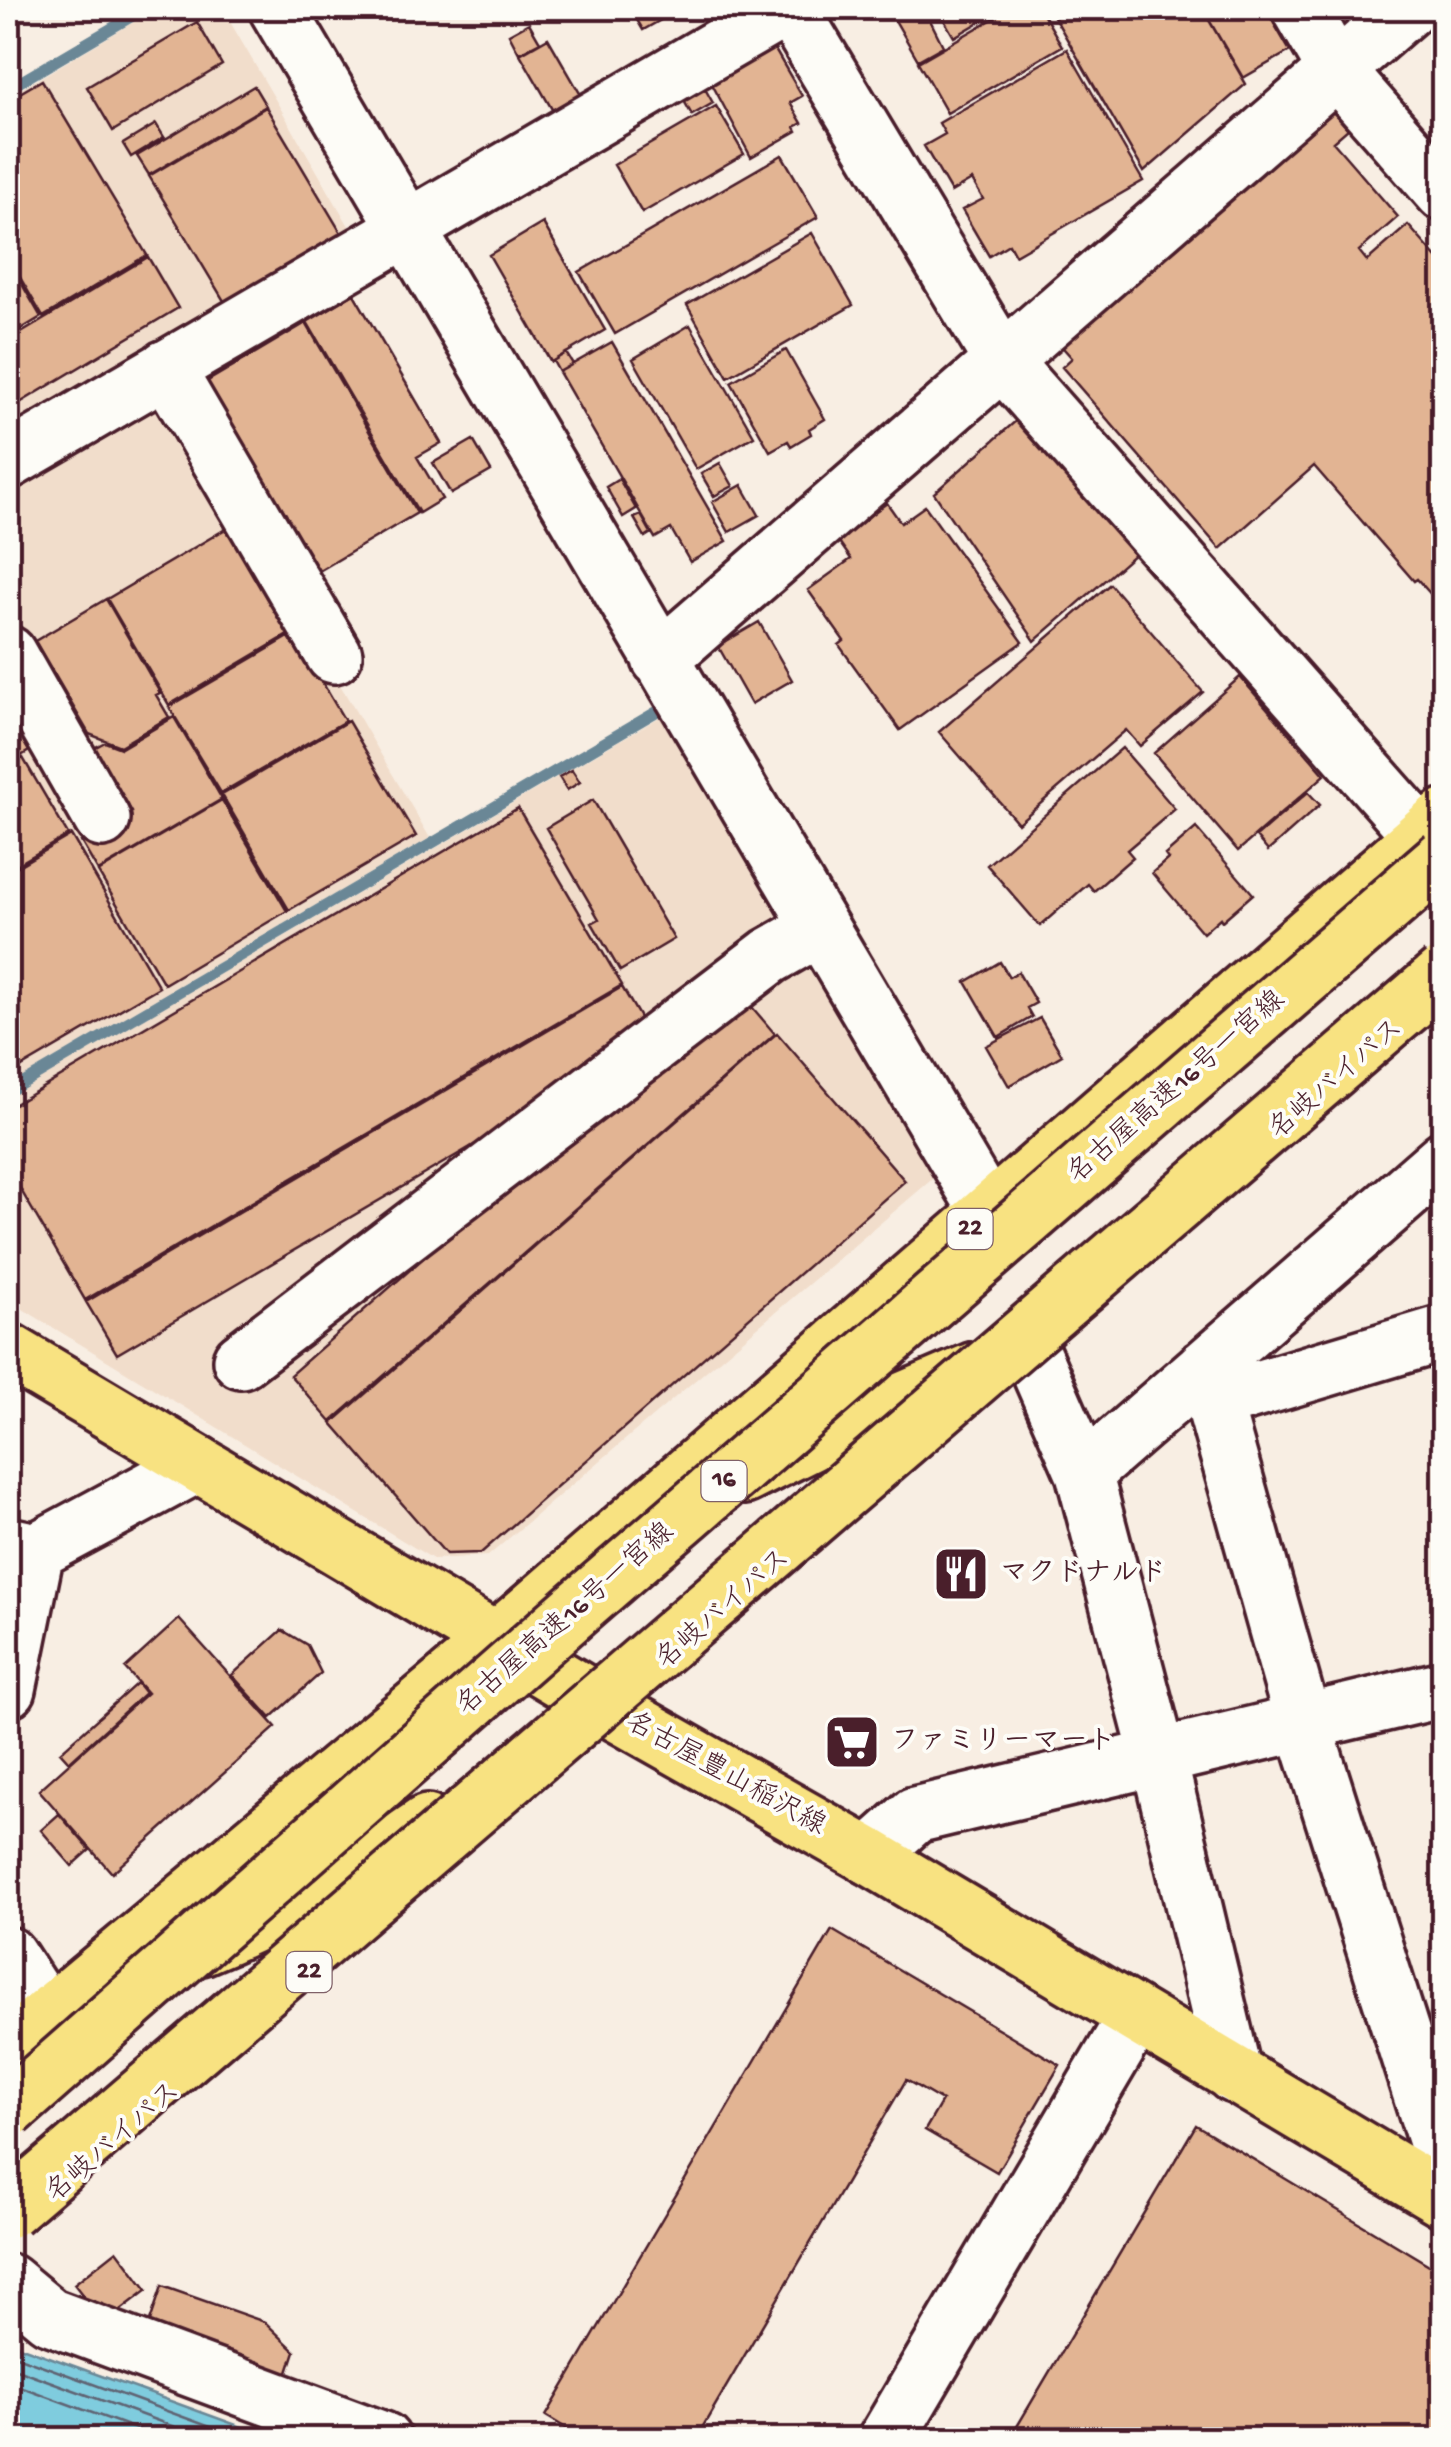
<svg xmlns="http://www.w3.org/2000/svg" width="1451" height="2447" font-family="'Gochi Hand','Klee One',sans-serif">
<style>
.built{fill:#f1ddcb}
.water{fill:#7fccde;stroke:#6a8796;stroke-width:2.5}
.lines{fill:none;stroke-linecap:round;stroke-linejoin:round}
.shore{stroke:#5f6473;stroke-width:2.5}
.stream{stroke:#6a8796;stroke-width:11}
.building{fill:#e2b493;stroke:#4a1f2b;stroke-width:2.5}
.minor-casing{stroke:#4a1f2b;stroke-width:62}
.major-casing{stroke:#4a1f2b;stroke-width:62}
.highway-casing{stroke:#4a1f2b;stroke-width:62}
.minor{stroke:#fdfcf7;stroke-width:55}
.major{stroke:#f8e281;stroke-width:55}
.highway{stroke:#f8e281;stroke-width:55}
.highway-bridge-casing{stroke:#4a1f2b;stroke-width:62;stroke-linecap:butt}
.highway-bridge{stroke:#f8e281;stroke-width:55}
.labels{text-anchor:middle;dominant-baseline:central;stroke-width:8;stroke-linejoin:round;paint-order:stroke}
.shield{fill:#fdfcf7;stroke:#806168;stroke-width:2.5}
.shield-label{font-size:25px;font-weight:bold;fill:#4a1f2b}
.street-label{font-size:28px;fill:#4a1f2b;stroke:#fdfcf7}
.poi-label{font-size:28px;font-weight:bold;fill:#4a1f2b;stroke:#fdfcf7;text-anchor:start}
</style>
<rect width="100%" height="100%" fill="#f8eee3"/>
<filter id="ink" filterUnits="userSpaceOnUse"><feTurbulence type="fractalNoise" baseFrequency=".01" numOctaves="2"/><feDisplacementMap in="SourceGraphic" scale="20" xChannelSelector="R" yChannelSelector="G"/><feConvolveMatrix kernelMatrix="1 2 1 2 8 2 1 2 1" color-interpolation-filters="sRGB"/></filter>
<g filter="url(#ink)">
<!-- built -->
<path class="built" d="M157 8H222L353 233 8 435V97Z
M170 395 430 838 8 1086V490Z
M665 714 936 1176 488 1556 433 1559 8 1300V1211L23 1201 8 1174V1098Z"/>
<!-- water -->
<path class="water" d="M8 2342 275 2439H8Z"/>
<g class="lines">
<!-- shore -->
<path class="shore" d="M8 2353 246 2440
M8 2366 210 2440
M8 2382 166 2440"/>
<!-- stream -->
<path class="stream" d="M8 89 146 8
M8 1092 656 712"/>
</g>
<!-- building -->
<path class="building" d="M630 8H682L643 30Z
M888 8H924L943 46 918 60Z
M937 8H976L983 20 954 37Z
M984 8H1007L990 17Z
M1012 8H1040L1062 46 947 113 918 62Z
M1049 8H1202L1246 84 1144 172Z
M1202 8H1265L1290 51 1243 78Z
M197 22 222 65 113 131 87 87Z
M529 23 540 42 519 53 509 34Z
M548 38 581 95 553 111 520 54Z
M774 48 802 96 790 103 802 123 795 127 797 131 751 157 712 84Z
M1067 49 1143 181 1015 255 1009 244 989 256 962 210 983 199 972 180 951 192 924 146 945 134 939 123Z
M42 80 147 255 43 317 8 257V100Z
M254 86 266 106 149 175 137 156Z
M704 87 713 103 692 115 683 99Z
M716 106 744 154 642 213 614 165Z
M266 107 343 236 227 306 149 176Z
M1331 110 1348 129 1333 142 1398 217 1359 251 1367 261 1408 225 1444 266V609L1417 579 1414 581 1314 466 1220 549 1062 367 1072 358 1056 340Z
M156 124 164 137 131 157 123 144Z
M782 155 818 217 615 334 579 272Z
M543 223 605 330 551 362 489 255Z
M812 233 853 305 728 377 687 305Z
M148 257 178 308 8 410V341Z
M8 260 41 317 8 337Z
M354 294 441 443 417 457 442 499 419 513 307 322Z
M306 323 417 513 302 581 191 391Z
M690 325 754 436 696 469 633 359Z
M612 342 727 541 690 562 671 529 655 538 559 372Z
M786 350 825 419 809 429 811 434 791 446 788 441 770 451 731 382Z
M566 353 573 364 559 372 553 361Z
M1018 419 1135 554 1035 641 934 493Z
M473 440 491 471 451 494 433 463Z
M720 463 733 486 714 496 701 474Z
M619 479 636 509 623 517 606 487Z
M742 485 759 515 729 532 712 502Z
M887 503 901 523 925 506 1023 642 900 730 839 645 844 641 808 590 851 559 837 539Z
M641 515 651 533 645 537 634 518Z
M229 527 291 633 169 705 107 599Z
M1110 584 1203 692 1140 746 1126 730 1018 823 939 732Z
M106 599 160 693 156 695 169 717 120 746 89 734 35 641Z
M759 622 792 680 751 704 718 646Z
M294 634 345 721 221 793 169 707Z
M1240 677 1325 775 1238 851 1154 753Z
M8 715 29 751 8 764Z
M174 717 222 799 98 871 81 842 132 812 94 748 105 742 121 748Z
M348 721 416 836 289 910 222 795Z
M1122 748 1175 809 1127 850 1133 857 1094 891 1088 884 1040 926 987 865Z
M23 758 68 835 8 870V767Z
M572 770 580 782 567 790 559 777Z
M1308 792 1320 805 1268 851 1256 837Z
M222 800 287 911 164 984 98 872Z
M593 800 674 939 620 971 592 923 599 919 546 828Z
M518 808 622 985 85 1300 8 1168V1108Z
M1196 828 1253 894 1222 921 1220 918 1203 933 1152 873 1168 859 1165 855Z
M71 835 159 987 8 1075V872Z
M1000 962 1009 977 1018 972 1036 1003 1027 1008 1032 1017 998 1037 966 982Z
M734 986 775 1034 331 1422 290 1375Z
M622 987 653 1040 117 1354 86 1302Z
M1040 1018 1062 1055 1009 1086 986 1046Z
M777 1033 905 1181 481 1553 446 1554 332 1423Z
M179 1619 276 1727 112 1873 39 1790 147 1693 125 1668Z
M282 1630 307 1645 321 1673 271 1718 232 1675Z
M137 1683 145 1693 69 1762 60 1752Z
M59 1814 90 1850 72 1866 41 1830Z
M832 1930 1060 2065 997 2172 925 2130 942 2101 906 2080 695 2440H586L546 2416Z
M1196 2125 1444 2274V2440H1009Z
M117 2250 147 2290 104 2323 74 2284Z
M162 2286 265 2322 295 2351 284 2385 145 2336Z"/>
<g class="lines">
<!-- minor casing -->
<g class="minor-casing">
<path id="minor" d="M277 8 989 1213
M790 8 1002 361 1422 836
M1300 8 1336 70 1444 193
M166 368 334 655
M8 461 786 8
M8 654 102 819
M660 659 1408 8
M1029 1347 1084 1473 1158 1756 1234 2075
M241 1360 770 956 819 928
M1204 1368 1303 1722 1444 2167
M1214 1402 1444 1333
M1084 1473 1444 1159
M8 1545 36 1551 198 1464
M8 1689 36 1551
M869 1856 915 1815 1444 1689
M8 1955 47 2015
M8 2282 49 2316 383 2440
M886 2440 1136 2016"/>
</g>
<!-- major casing -->
<g class="major-casing">
<path id="major" d="M8 1351 610 1709 869 1856 1444 2199"/>
</g>
<!-- highway casing -->
<g class="highway-casing">
<path id="highway" d="M744 1476 844 1426 975 1370
M201 1947C282 1914 356 1873 427 1823
M8 2049 496 1641 1444 817"/>
</g>
<!-- minor -->
<use href="#minor" class="minor"/>
<!-- major -->
<use href="#major" class="major"/>
<!-- highway -->
<use href="#highway" class="highway"/>
<!-- highway-bridge casing -->
<g class="highway-bridge-casing">
<path id="highway-bridge" d="M8 2110 578 1608 1444 857
M8 2210 1444 974"/>
</g>
<!-- highway-bridge -->
<use href="#highway-bridge" class="highway-bridge"/>
</g>
</g>
<!-- icons -->
<defs>
<g id="restaurant-square" transform="scale(2.875)"><rect x="-9" y="-9" width="18" height="18" rx="4" fill="#4a1f2b" stroke="#fdfcf7"/><path d="M-5-6h1v4h1v-4h1v4h1v-4h1v5L-1.5 .5V6h-2V.5L-5-1ZM5-6V6H3V1.5H1.5Q1.5-4 5-6Z" fill="#fff"/></g>
<g id="supermarket-square" transform="scale(2.875)"><rect x="-9" y="-9" width="18" height="18" rx="4" fill="#4a1f2b" stroke="#fdfcf7"/><path d="M-6-5.5h2.5l.6 2H6L4.5 2H-2.5L-4.4-4H-6ZM-1.5 3.2a1.3 1.3 0 1 0 .1 0ZM3 3.2a1.3 1.3 0 1 0 .1 0Z" fill="#fff"/></g>
</defs>
<g fill-rule="evenodd">
<use href="#restaurant-square" x="961" y="1574"/>
<use href="#supermarket-square" x="852" y="1742"/>
</g>
<g class="labels">
<!-- shield labels -->
<g class="shield">
<rect x="947.5" y="1209" width="45" height="40" rx="8"/>
<rect x="701.5" y="1461" width="45" height="40" rx="8"/>
<rect x="286.5" y="1952" width="45" height="40" rx="8"/>
</g>
<g class="shield-label">
<text x="970" y="1229">22</text>
<text x="724" y="1481">16</text>
<text x="309" y="1972">22</text>
</g>
<!-- street labels -->
<g class="street-label">
<text transform="translate(1337 1080) rotate(-41)">名岐バイパス</text>
<text transform="translate(1177 1088) rotate(-41)">名古屋高速16号一宮線</text>
<text transform="translate(724 1610) rotate(-41)">名岐バイパス</text>
<text transform="translate(566 1620) rotate(-41)">名古屋高速16号一宮線</text>
<text transform="translate(725 1775) rotate(29)">名古屋豊山稲沢線</text>
<text transform="translate(114 2143) rotate(-41)">名岐バイパス</text>
</g>
<!-- poi labels -->
<g class="poi-label">
<text x="1000" y="1574">マクドナルド</text>
<text x="891" y="1742">ファミリーマート</text>
</g>
</g>
<!-- margin -->
<rect width="1451" height="2447" fill="none" stroke="#fdfcf7" stroke-width="40"/>
<rect x="20" y="20" width="1411" height="2407" fill="none" stroke="#4a1f2b" stroke-width="4" filter="url(#ink)"/>
</svg>
